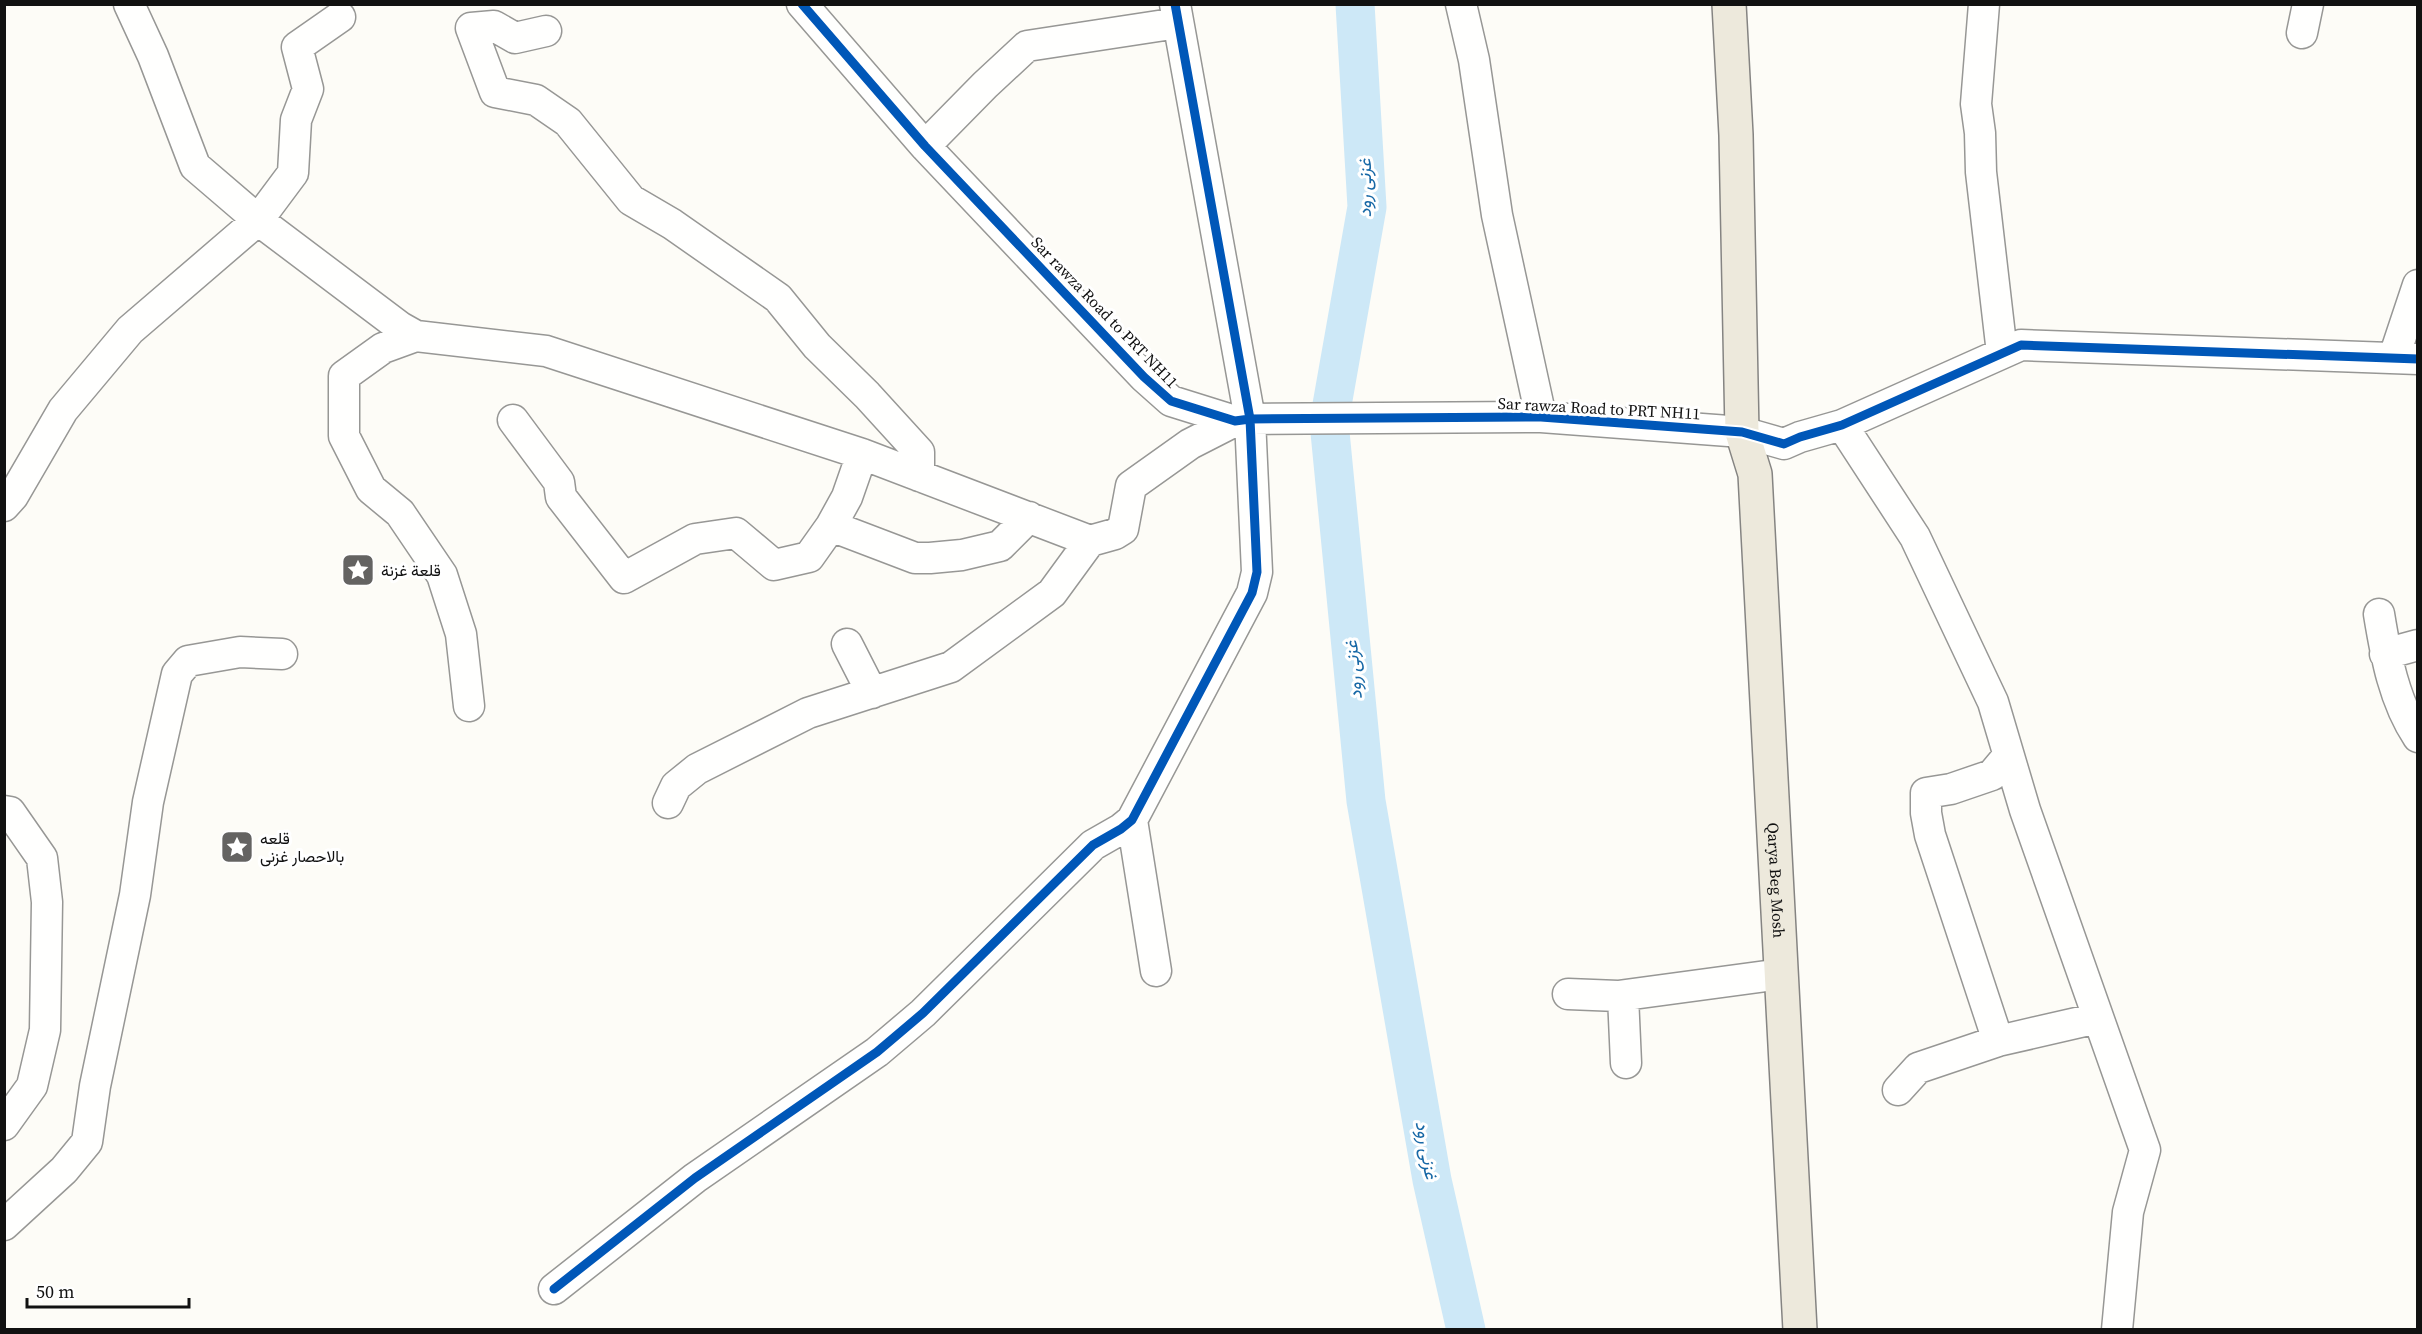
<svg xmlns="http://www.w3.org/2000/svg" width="2422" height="1334" font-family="'Source Serif 4',Vazirmatn,serif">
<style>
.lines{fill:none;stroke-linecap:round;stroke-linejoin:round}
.river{stroke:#cde8f7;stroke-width:39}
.minor-casing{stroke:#979795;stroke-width:33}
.major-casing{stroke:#858482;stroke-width:36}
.minor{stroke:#fffffe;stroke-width:30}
.major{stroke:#ede9dc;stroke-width:33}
.cycleway-casing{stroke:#fff;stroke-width:13}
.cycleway{stroke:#0057b8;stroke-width:9}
.labels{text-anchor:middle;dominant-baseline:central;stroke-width:6;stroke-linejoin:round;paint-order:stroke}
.street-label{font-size:16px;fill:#111;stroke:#fff}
.poi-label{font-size:16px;fill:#111;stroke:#fff;text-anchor:start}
.water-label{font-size:18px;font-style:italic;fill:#1768a6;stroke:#fff}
</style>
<rect width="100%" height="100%" fill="#fdfcf7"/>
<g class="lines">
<!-- river -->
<path class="river" d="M1355 4 1367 207 1329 422 1366 801 1432 1180 1466 1330"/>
<!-- minor casing -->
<g class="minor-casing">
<path id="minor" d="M129 4 153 56 195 166 258 220 400 327 416 336 546 351 862 454 1090 541
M802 4 925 146 1144 377 1171 401 1235 421 1250 419 1541 417 1742 432 1784 444 1800 437 1842 425 2021 345 2418 359
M1461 4 1474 60 1497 215 1541 417
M1984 4 1976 104 1980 133 1981 172 2002 353
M546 31 515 38 494 26 471 28 495 92 536 100 568 122 631 200 672 224 778 298 817 346 867 395 919 452V476
M2302 33 2308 4
M925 146 985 85 1027 46 1178 23
M416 336 383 348 344 376V436L371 489 400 513 442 575 461 634 469 706
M2394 357 2418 285
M513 420 559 482 561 497 624 578 695 539 736 533 774 565 809 557 831 526 847 497 862 454
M1842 425 1915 537 1993 702 2025 810 2145 1150 2128 1212 2117 1330
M4 506 13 496 63 410 130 330 258 220 293 173 296 120 308 89 297 47 340 17
M831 526 915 558H930L962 555 1000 546 1029 517
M2379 614C2386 657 2394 701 2418 737
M847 644 872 693
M2385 654 2418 645
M668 803 676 786 697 769 808 713 951 667 1052 593 1090 541 1115 534 1123 529 1131 486 1190 444 1235 421
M4 811 10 812 42 858 47 902 45 1030 32 1086 4 1125
M1132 820 1156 971
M1568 994 1618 996 1781 974
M1623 996 1626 1063
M1998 1041 1930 835 1926 813V793L1951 789 1992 775 2008 756
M1898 1090 1918 1068 1998 1041 2098 1018
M4 1225 64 1170 87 1142 95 1086 135 895 148 802 177 674 188 661 240 652 282 654
M554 1289 695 1178 877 1052 923 1013 1093 845 1121 829 1132 820 1252 593 1257 572 1250 419 1175 4"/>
</g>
<!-- major casing -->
<g class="major-casing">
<g id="major">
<path id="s1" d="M1729 4 1736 135 1742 432 1755 474 1800 1330"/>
</g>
</g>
<!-- minor -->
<use href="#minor" class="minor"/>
<!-- major -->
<use href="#major" class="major"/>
<!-- cycleway casing -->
<g class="cycleway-casing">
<path id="cycleway" d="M802 4 925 146 1144 377 1171 401 1235 421 1250 419 1541 417 1742 432 1784 444 1800 437 1842 425 2021 345 2418 359
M554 1289 695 1178 877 1052 923 1013 1093 845 1121 829 1132 820 1252 593 1257 572 1250 419 1175 4"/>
</g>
<!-- cycleway -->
<use href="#cycleway" class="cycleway"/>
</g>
<!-- icons -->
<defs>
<g id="sight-square" transform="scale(1.725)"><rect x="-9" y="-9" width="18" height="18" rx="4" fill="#646362" stroke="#fff"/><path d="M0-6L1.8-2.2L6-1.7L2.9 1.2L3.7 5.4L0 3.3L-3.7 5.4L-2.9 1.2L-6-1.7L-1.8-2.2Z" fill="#fff"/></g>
</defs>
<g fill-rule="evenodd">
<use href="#sight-square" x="358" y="570"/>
<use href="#sight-square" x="237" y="847"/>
</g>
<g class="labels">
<!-- street labels -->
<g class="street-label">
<text transform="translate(1105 312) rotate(46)">Sar rawza Road to PRT NH11</text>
<text transform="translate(1599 408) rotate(3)">Sar rawza Road to PRT NH11</text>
<text stroke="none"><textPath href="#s1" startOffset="879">Qarya Beg Mosh</textPath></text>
</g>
<!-- poi labels -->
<g class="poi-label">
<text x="381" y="570">قلعة غزنة</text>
<text x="260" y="838">قلعه<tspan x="260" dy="18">بالاحصار غزنی</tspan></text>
</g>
<!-- water labels -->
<g class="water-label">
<text transform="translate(1364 188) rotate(-90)">غزنی رود</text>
<text transform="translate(1353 670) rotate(-95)">غزنی رود</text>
<text transform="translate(1427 1150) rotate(80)">غزنی رود</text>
</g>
</g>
<!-- border -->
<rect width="2422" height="1334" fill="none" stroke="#111111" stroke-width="12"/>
<!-- scale -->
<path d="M27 1298v9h162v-9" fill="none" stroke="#111111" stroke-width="3"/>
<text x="36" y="1298" font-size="18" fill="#111111" stroke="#ffffff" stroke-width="4.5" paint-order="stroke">50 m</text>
</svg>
